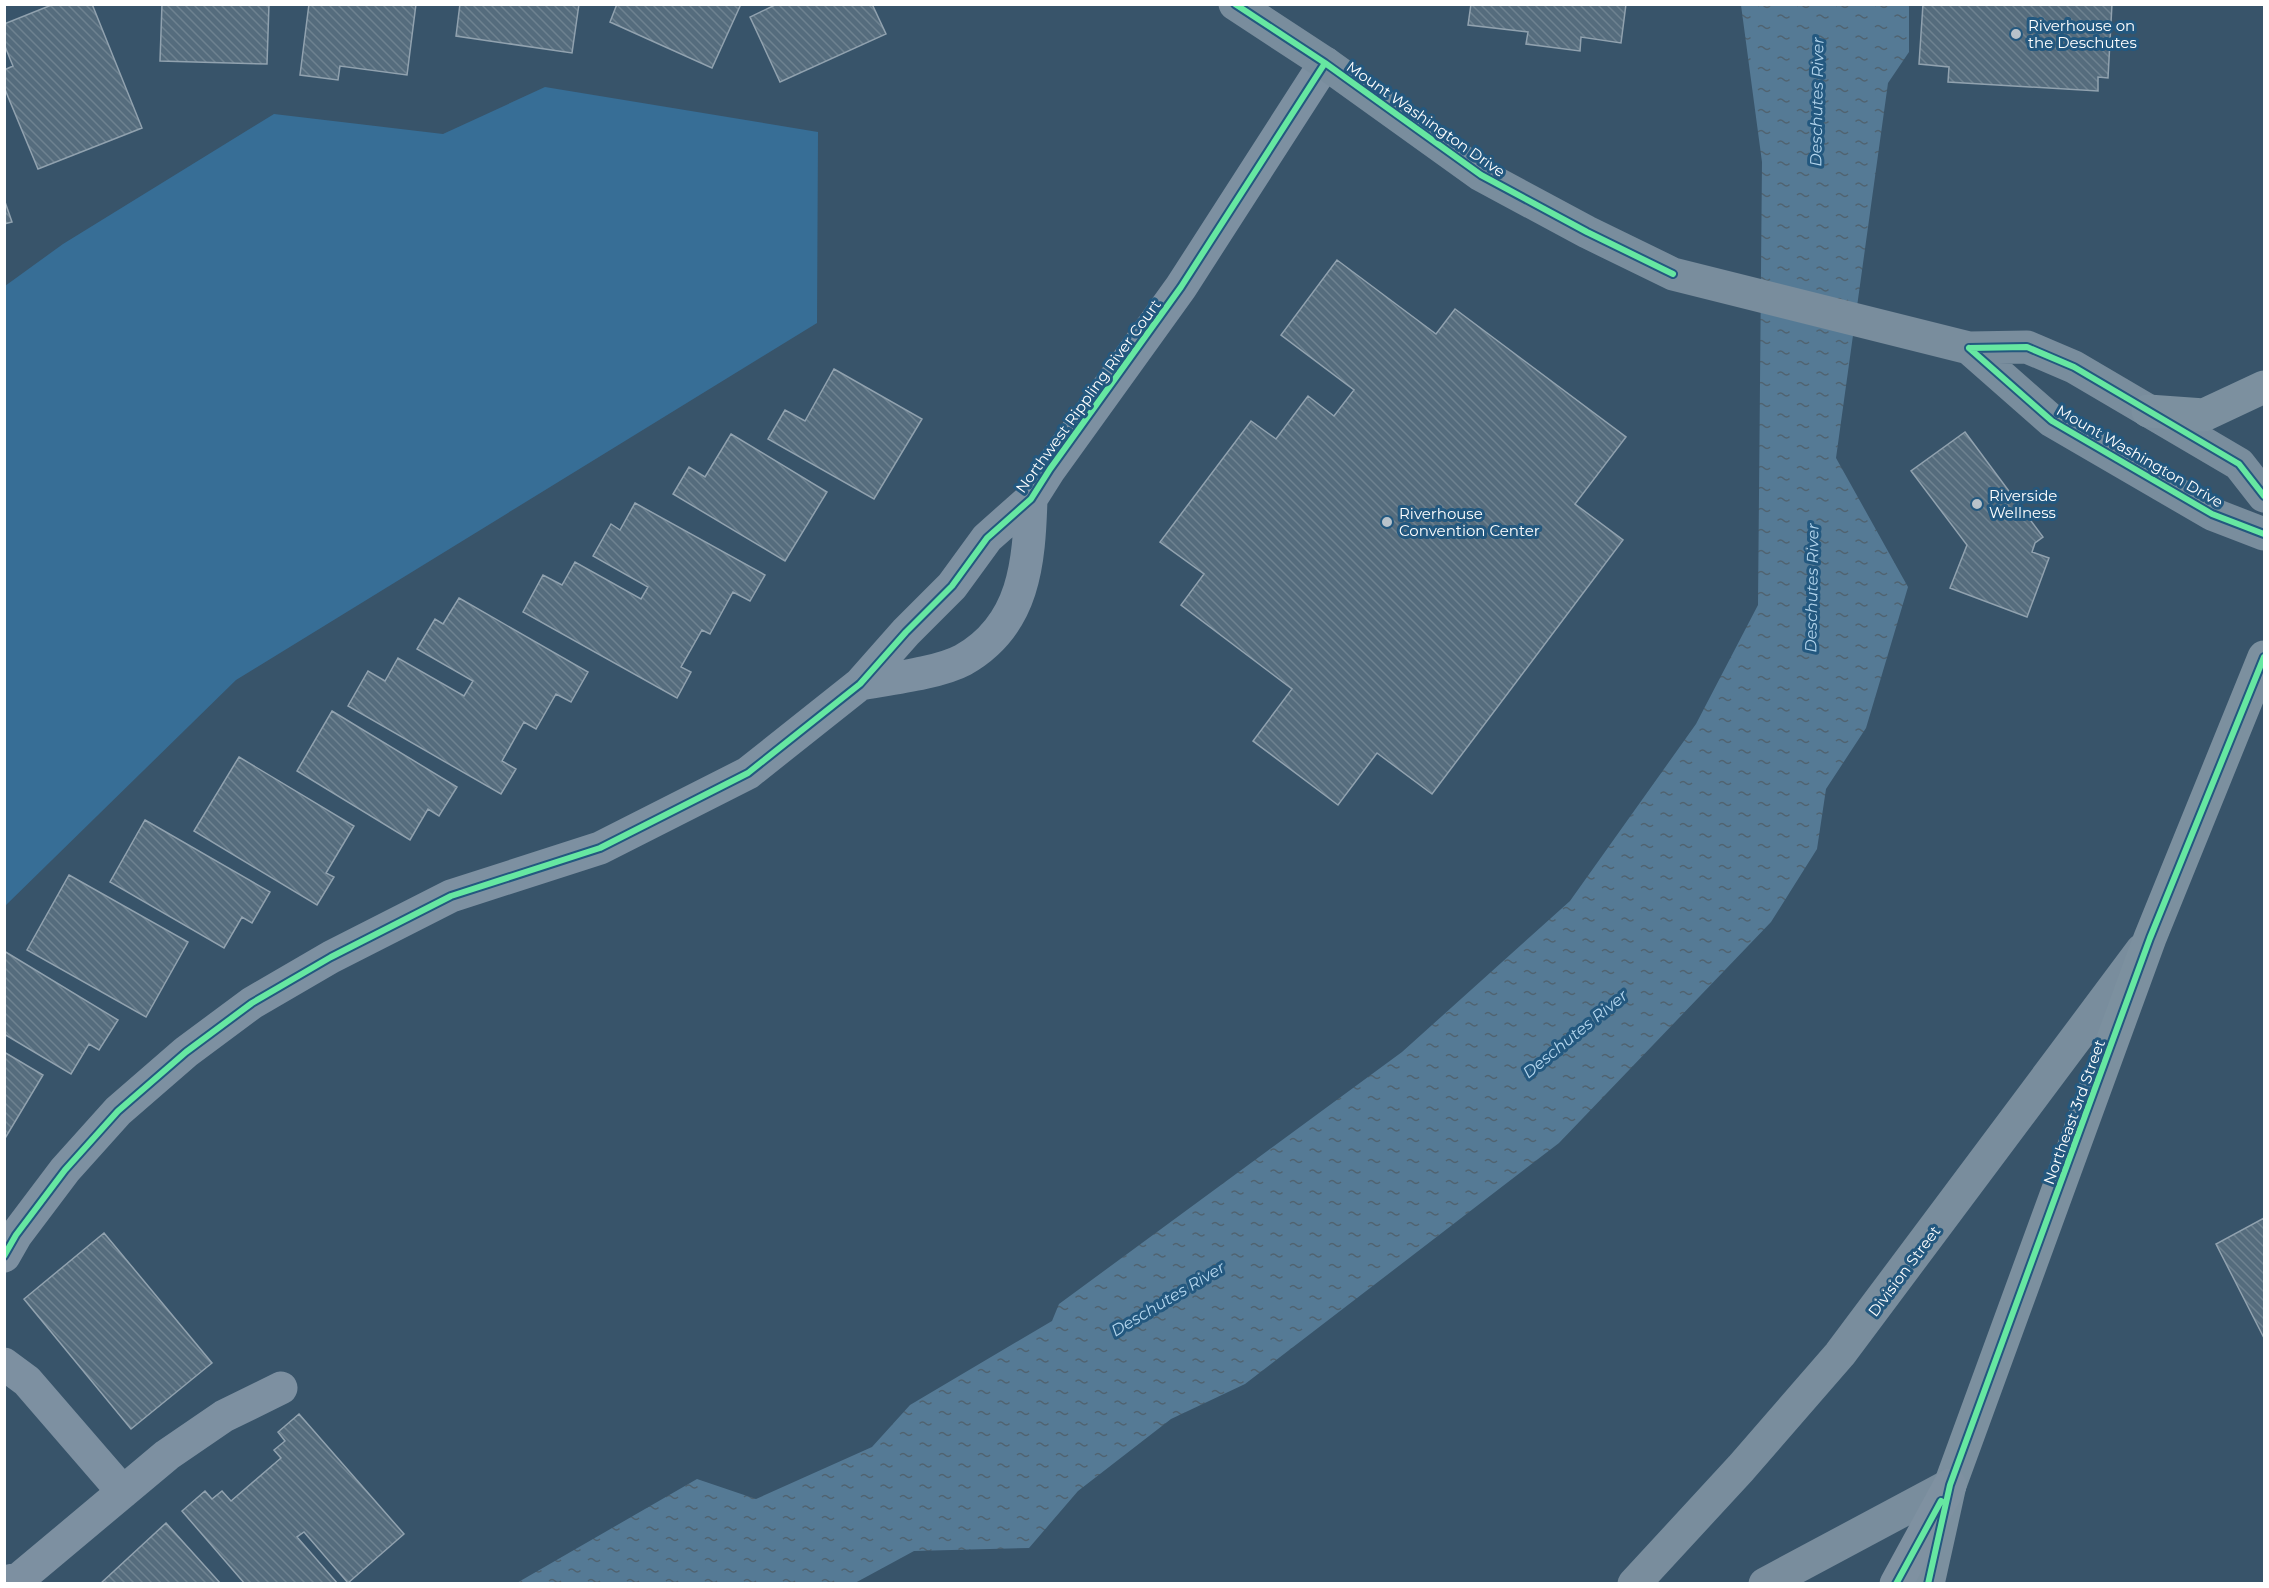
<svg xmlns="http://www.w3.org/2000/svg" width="2269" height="1588" font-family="Montserrat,sans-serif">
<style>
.green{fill:#376e96}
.water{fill:url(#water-ripples)}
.building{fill:url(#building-back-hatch);stroke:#91a2af;stroke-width:1.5}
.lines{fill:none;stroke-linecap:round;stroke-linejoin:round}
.street{stroke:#7d90a1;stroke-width:33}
.secondary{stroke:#798d9d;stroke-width:33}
.primary{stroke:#7c909f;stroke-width:33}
.highway{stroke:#7f91a1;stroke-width:33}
.cycleway-casing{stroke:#23587f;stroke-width:10}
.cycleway{stroke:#66e7a1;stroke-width:6}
.poi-dot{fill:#b9c3cb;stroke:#23587f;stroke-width:2}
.labels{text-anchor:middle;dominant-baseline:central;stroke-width:6;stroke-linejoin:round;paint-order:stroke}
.poi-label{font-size:15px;fill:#fff;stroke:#23587f;text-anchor:start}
.street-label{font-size:15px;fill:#fff;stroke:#23587f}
.water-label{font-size:16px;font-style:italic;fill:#b4d6ee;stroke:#23587f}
</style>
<defs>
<pattern id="water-ripples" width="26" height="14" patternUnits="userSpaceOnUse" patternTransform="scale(1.5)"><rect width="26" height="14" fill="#557a95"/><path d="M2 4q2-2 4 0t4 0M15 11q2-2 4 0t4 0" fill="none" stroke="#506370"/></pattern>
<pattern id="building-back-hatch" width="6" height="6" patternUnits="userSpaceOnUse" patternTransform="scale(1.5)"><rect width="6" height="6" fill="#556c7d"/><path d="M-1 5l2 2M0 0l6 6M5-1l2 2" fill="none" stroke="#6e8290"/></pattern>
</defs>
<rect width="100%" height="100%" fill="#38546a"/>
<!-- green -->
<path class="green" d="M545 87 818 132 817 323 236 680 5 906V286L63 244 274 114 443 134Z"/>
<!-- water -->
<path class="water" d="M1741 5H1909V52L1888 83 1836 458 1908 587 1866 728 1826 789 1817 849 1771 922 1559 1143 1245 1384 1171 1419 1078 1491 1029 1548 914 1551 855 1583 515 1584 697 1479 756 1499 872 1447 910 1405 1052 1321 1059 1304 1402 1052 1570 901 1696 724 1758 605 1762 162Z"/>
<!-- building -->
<path class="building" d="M54 4H92L142 128 38 169 4 87V70L13 66 4 44V24Z
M162 4H269L267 64 160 61Z
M309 4H416L407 75 340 66 338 80 300 75Z
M460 4H579L572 53 456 36Z
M617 4H741L712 68 610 22Z
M777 4H872L886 34 780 82 750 17Z
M1471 4H1626L1621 43 1581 37 1580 51 1526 44 1528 32 1468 25Z
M1923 4H2112L2108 78 2098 77V91L1948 82 1949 67 1919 64Z
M4 199 12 222 4 224Z
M1337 260 1436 334 1455 309 1626 437 1575 504 1623 540 1432 794 1377 753 1338 805 1253 741 1292 689 1181 605 1204 574 1160 542 1251 421 1276 439 1308 396 1334 416 1354 390 1281 335Z
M834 369 922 419 874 499 768 439 785 410 805 421Z
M1965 432 2043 537 2035 543 2032 552 2049 558 2027 617 1950 588 1967 545 1911 471Z
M731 434 827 492 785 561 673 494 689 467 705 477Z
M635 503 765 575 750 601 733 592 710 634 702 630 681 667 691 672 677 698 523 612 543 575 562 585 575 562 641 599 648 587 593 556 611 524 620 530Z
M459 598 588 672 571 702 556 694 536 729 524 722 502 761 516 769 501 794 348 706 368 671 385 681 398 658 464 696 473 681 417 649 435 619 443 624Z
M332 711 457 787 439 816 428 809 410 840 297 771Z
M239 757 354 826 326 873 334 877 317 905 194 831Z
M145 820 270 892 252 923 242 917 224 948 110 882Z
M69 875 188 942 146 1017 27 950Z
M4 951 118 1020 99 1050 89 1044 71 1074 4 1034Z
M4 1052 43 1075 4 1140Z
M2264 1218V1338L2216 1244Z
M104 1233 212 1363 131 1429 24 1299Z
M299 1414 404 1534 348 1583 304 1532 297 1537 338 1584H245L182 1511 205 1491 212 1499 222 1491 231 1501 281 1458 274 1450 285 1441 278 1432Z
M166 1523 221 1584H100Z"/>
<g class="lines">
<!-- street -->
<path class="street" d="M860 684C888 679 939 673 963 660 1025 625 1029 562 1031 499
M4 1256 16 1235 65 1170 118 1111 186 1052 252 1003 331 957 451 896 600 848 748 773 860 684 906 632 952 586 987 538 1031 499 1050 469 1181 287 1325 63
M4 1364 27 1381 123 1492
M4 1582 19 1579 167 1455 224 1416 281 1388"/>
<!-- secondary -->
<path class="secondary" d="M1235 4 1325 63 1481 175 1587 232 1673 274 1969 348 2027 347 2074 367 2239 464 2264 496
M1969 348 2052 421 2212 514 2264 534
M1634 1584 1741 1468 1840 1354 2142 950
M1765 1584 1950 1485"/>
<!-- primary -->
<path class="primary" d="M2148 411 2204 415 2264 387
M1928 1584 1950 1485 2150 938 2264 657"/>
<!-- highway -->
<path class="highway" d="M1896 1584 1950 1485"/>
<!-- cycleway casing -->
<g class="cycleway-casing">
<path id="cycleway" d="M1235 4 1325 63 1481 175 1587 232 1673 274
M1969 348 2052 421 2212 514 2264 534
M1969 348 2027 347 2074 367 2239 464 2264 496
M4 1256 16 1235 65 1170 118 1111 186 1052 252 1003 331 957 451 896 600 848 748 773 860 684 906 632 952 586 987 538 1031 499 1050 469 1181 287 1325 63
M1896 1584 1941 1501
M1928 1584 1950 1485 2150 938 2264 657"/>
</g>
<!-- cycleway -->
<use href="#cycleway" class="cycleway"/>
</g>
<!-- markers -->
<g class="poi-dot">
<circle cx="2016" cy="34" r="6"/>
<circle cx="1977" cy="504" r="6"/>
<circle cx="1387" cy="522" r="6"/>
</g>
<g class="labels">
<!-- poi labels -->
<g class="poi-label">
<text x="2028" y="25">Riverhouse on<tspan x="2028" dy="17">the Deschutes</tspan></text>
<text x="1989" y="495">Riverside<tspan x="1989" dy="17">Wellness</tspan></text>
<text x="1399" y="513">Riverhouse<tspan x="1399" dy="17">Convention Center</tspan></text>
</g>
<!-- street labels -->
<g class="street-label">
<text transform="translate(1426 119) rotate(35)">Mount Washington Drive</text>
<text transform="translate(1088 396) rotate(-54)">Northwest Rippling River Court</text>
<text transform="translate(2140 456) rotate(30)">Mount Washington Drive</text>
<text transform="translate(2074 1112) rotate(-70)">Northeast 3rd Street</text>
<text transform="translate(1904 1271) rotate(-53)">Division Street</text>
</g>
<!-- water labels -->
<g class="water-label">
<text transform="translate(1817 102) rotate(-89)">Deschutes River</text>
<text transform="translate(1812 588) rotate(-89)">Deschutes River</text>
<text transform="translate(1575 1034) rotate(-39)">Deschutes River</text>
<text transform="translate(1168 1299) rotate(-31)">Deschutes River</text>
</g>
</g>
<!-- border -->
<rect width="2269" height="1588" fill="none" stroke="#ffffff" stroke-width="12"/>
</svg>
